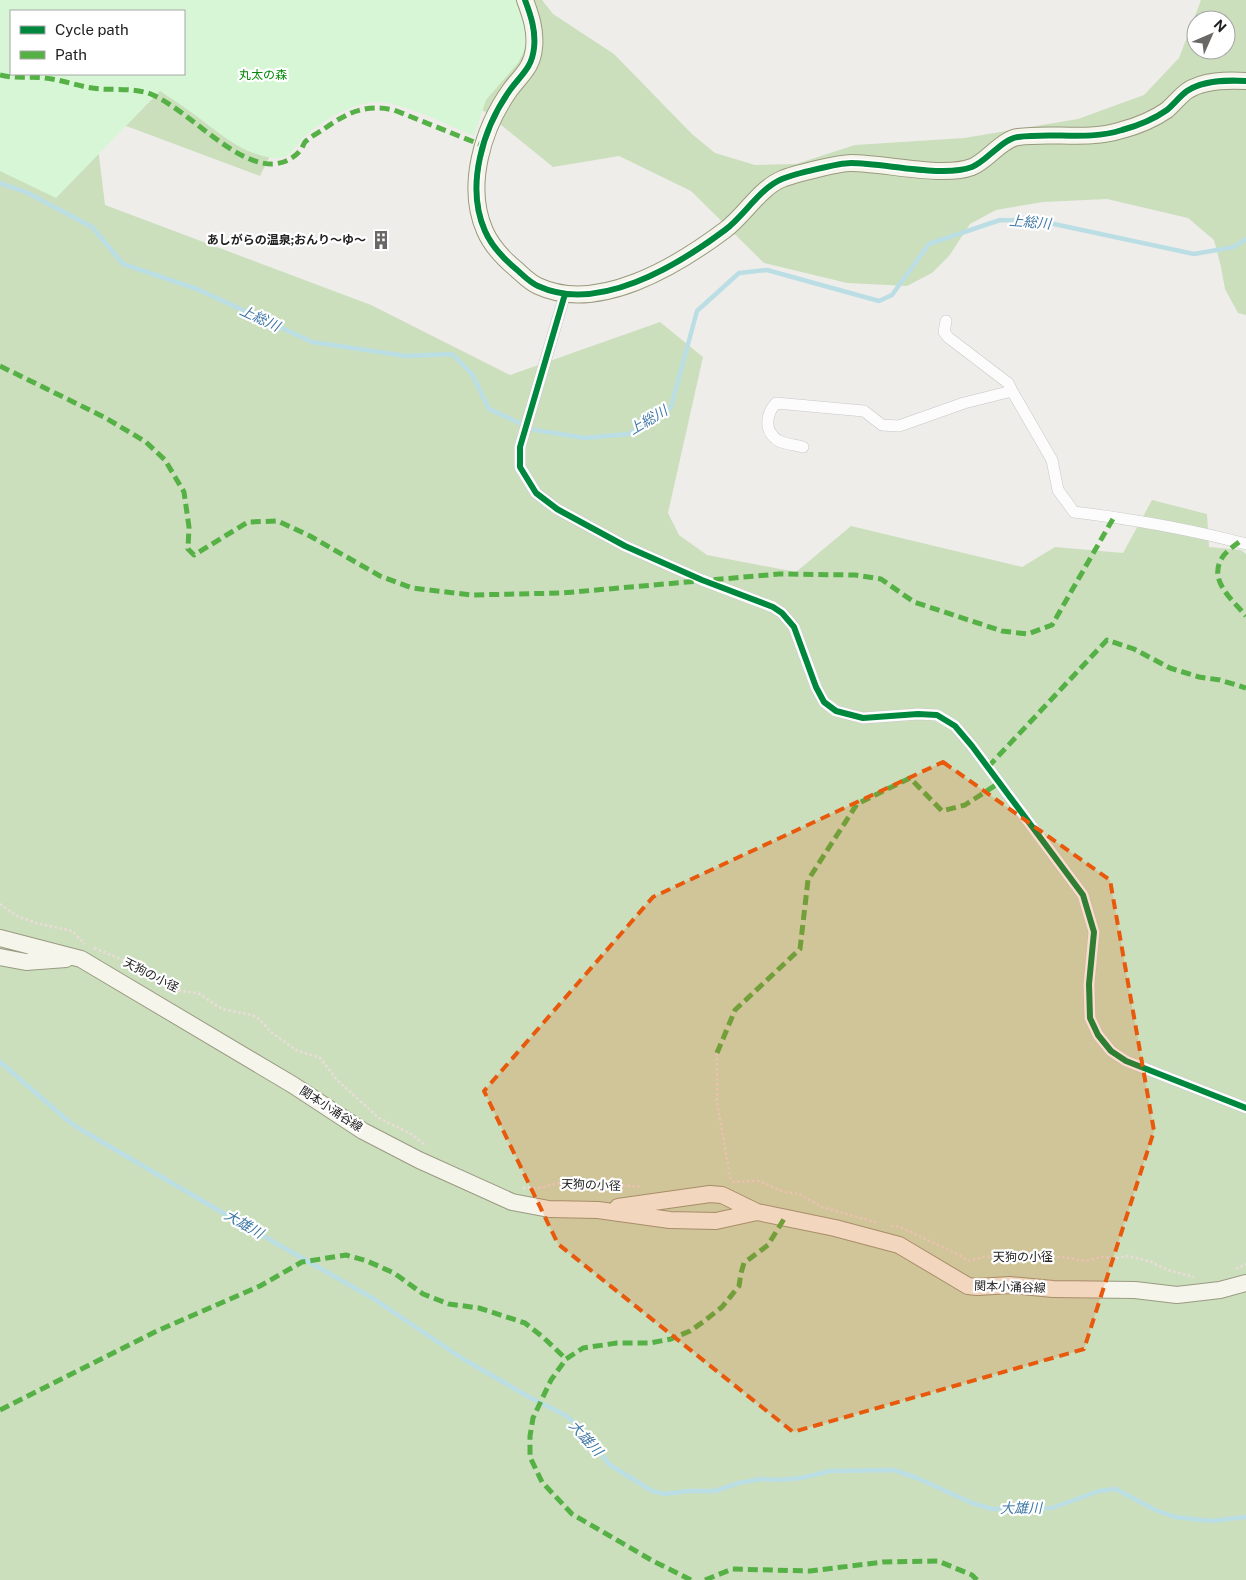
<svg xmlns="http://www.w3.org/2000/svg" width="1246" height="1580" font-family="'Public Sans','Noto Sans JP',sans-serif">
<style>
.forest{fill:#cbdfbd;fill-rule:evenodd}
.park{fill:#d6f6d5;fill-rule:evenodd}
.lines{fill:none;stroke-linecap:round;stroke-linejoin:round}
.stream{stroke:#bbdee4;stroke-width:4.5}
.street-casing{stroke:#c8c7c6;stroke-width:12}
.secondary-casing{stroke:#9a9a80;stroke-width:18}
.path{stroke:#ecdbd9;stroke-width:2.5;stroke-dasharray:2.5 2.5;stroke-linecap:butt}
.street{stroke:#fdfcfc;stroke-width:11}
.secondary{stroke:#f5f5ec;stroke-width:16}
.quiet{stroke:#55b145;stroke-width:5;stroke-dasharray:10 5;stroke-linecap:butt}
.cycleway-casing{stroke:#fff;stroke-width:9}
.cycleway{stroke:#00873e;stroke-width:6}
.marked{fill:#e8590c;fill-opacity:0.2;stroke:#e8590c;stroke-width:4;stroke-dasharray:10 6;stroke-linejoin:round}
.labels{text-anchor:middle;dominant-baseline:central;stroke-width:4.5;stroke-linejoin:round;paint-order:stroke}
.park-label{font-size:12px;fill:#058908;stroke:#fff}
.poi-label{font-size:12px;font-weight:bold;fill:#212121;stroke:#fff;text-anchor:end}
.street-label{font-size:12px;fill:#212121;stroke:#fff}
.water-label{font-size:14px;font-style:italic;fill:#4179a7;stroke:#fff}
</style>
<rect width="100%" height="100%" fill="#efedea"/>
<!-- forest -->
<path class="forest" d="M0 0H542L553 14 614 54 692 134 715 153 755 165 796 164 855 145 964 138 1078 119 1144 95 1179 58 1201 0H1246V315L1238 313 1225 289 1221 267 1214 240 1188 218 1107 199 1043 202 996 210 970 224 949 256 932 273 907 286 847 283 764 263 691 191 619 156 553 167 438 74 302 92 260 176 94 114 105 205 371 305 510 375 660 322 703 357 668 513 679 535 707 555 796 572 851 526 1022 567 1055 547 1123 553 1152 500 1207 514 1209 547 1241 550 1246 554V1580H0ZM11 11H184V74H11ZM1196 20H1226V50H1196Z"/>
<!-- park -->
<path class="park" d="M0 0H517L524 19 528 44 518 63 486 100 474 136C450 126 401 102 377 102 354 102 323 120 306 135 295 145 292 160 274 158 243 155 219 133 195 115 184 107 172 99 160 91L56 198 0 171ZM11 11H184V74H11Z"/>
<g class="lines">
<!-- stream -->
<path class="stream" d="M0 183 28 193 92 227 123 264 197 289 312 342 406 356 452 354 472 374 489 409 535 430 585 438 629 434 671 407 697 311 739 273 767 270 879 301 892 295 929 244 1000 220 1040 221 1194 254 1234 247 1246 239
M0 1062 67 1120 80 1129 223 1213 374 1299 463 1359 531 1398 565 1415 577 1425 610 1465 652 1491 665 1494 689 1491H715L739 1483 761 1479 779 1480 801 1478 830 1471 894 1470 917 1478 972 1503 992 1509 1052 1508 1099 1491 1116 1489 1155 1510 1175 1517 1211 1521 1246 1517"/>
<!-- street casing -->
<g class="street-casing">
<path id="street" d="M565 294 520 447V467L536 493 557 509 625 546 702 580 773 607 782 613 794 627 816 687 824 702 836 711 863 718 918 714 937 715 955 726 972 746 1083 895 1094 932 1089 984 1090 1018 1098 1035 1111 1051 1126 1061 1246 1108
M946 321 944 332 949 338 1008 383 1012 391
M803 447C795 445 785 444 779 441 763 431 766 414 776 403L864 411 882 425 899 426 964 403 1012 391 1052 460 1058 490 1074 512C1132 519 1189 529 1246 544"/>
</g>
<!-- secondary casing -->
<g class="secondary-casing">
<path id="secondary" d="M525 0C531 16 536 31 534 48 532 68 521 75 510 90 483 128 465 186 485 231 491 245 504 259 516 269 523 275 529 282 538 286 598 314 677 266 725 230 744 216 760 188 782 179 794 174 839 163 851 163 884 163 943 178 972 167 987 161 1002 139 1018 137 1053 132 1088 141 1122 130 1137 126 1154 119 1167 110 1174 104 1180 96 1187 91 1203 80 1227 80 1246 81
M0 938 81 959 293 1085 363 1131 419 1160 512 1202 549 1209 598 1210 670 1220 716 1221 757 1212
M0 957 26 962 66 959
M618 1207 710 1194 722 1195 757 1212 835 1228 899 1245 968 1286 977 1287 1010 1285 1053 1289 1135 1290 1177 1295 1220 1290 1246 1283"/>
</g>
<!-- path -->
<path class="path" d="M0 904 17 916 36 923 72 931 85 944
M94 948 152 972 180 991 198 993 222 1009 252 1015 259 1019 271 1032 296 1050 320 1058 338 1081 379 1118 413 1135 426 1146
M717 1053V1102L731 1182
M732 1182 759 1181 784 1192 799 1194 822 1207 878 1223
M523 1188H539L559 1183H595L642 1187
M891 1226 900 1227 961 1256 968 1261 984 1257 1013 1255 1035 1258 1063 1257 1085 1261 1102 1257 1117 1258 1127 1256 1149 1261 1168 1270 1194 1277
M1236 1269 1246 1264"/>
<!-- street -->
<use href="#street" class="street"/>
<!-- secondary -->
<use href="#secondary" class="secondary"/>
<!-- quiet -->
<path class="quiet" d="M0 75C15 79 30 76 45 78 64 80 82 88 101 89 118 90 137 88 153 95 189 111 234 165 273 164 285 163 295 158 302 148 303 146 304 143 305 142 310 137 318 133 324 129 348 112 365 104 394 110L484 146
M0 366 104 417 146 442 165 460 184 492 189 527 188 549 194 555 248 522 278 521 310 536 380 576 412 588 472 595 562 593 779 574 855 575 881 579 914 602 1002 631 1028 634 1052 625 1114 517
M1239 542C1234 546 1228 550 1224 555 1206 579 1231 598 1246 616
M988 767 1107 640 1134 649 1170 668 1199 677 1220 680 1246 688
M717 1053 735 1010 800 949 808 880 857 804 910 778 942 811 965 805 999 783
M0 1410 157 1331 260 1286 302 1262 346 1255 367 1261 394 1273 423 1294 449 1304 479 1308 525 1323 544 1338 566 1359
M691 1580 653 1561 572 1514 542 1482 530 1457V1436L533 1418 551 1380 566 1359 583 1348 617 1343H650L671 1339 690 1331 703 1322 722 1307 739 1286 741 1273 744 1263 768 1245 784 1219
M705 1580 732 1569 810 1571 883 1562 938 1561 972 1575 977 1580"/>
<!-- cycleway casing -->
<g class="cycleway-casing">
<path id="cycleway" d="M525 0C531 16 536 31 534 48 532 68 521 75 510 90 483 128 465 186 485 231 491 245 504 259 516 269 523 275 529 282 538 286 598 314 677 266 725 230 744 216 760 188 782 179 794 174 839 163 851 163 884 163 943 178 972 167 987 161 1002 139 1018 137 1053 132 1088 141 1122 130 1137 126 1154 119 1167 110 1174 104 1180 96 1187 91 1203 80 1227 80 1246 81
M565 294 520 447V467L536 493 557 509 625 546 702 580 773 607 782 613 794 627 816 687 824 702 836 711 863 718 918 714 937 715 955 726 972 746 1083 895 1094 932 1089 984 1090 1018 1098 1035 1111 1051 1126 1061 1246 1108"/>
</g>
<!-- cycleway -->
<use href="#cycleway" class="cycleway"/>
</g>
<!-- marked area -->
<path class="marked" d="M943 762 1110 880 1154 1131 1084 1349 793 1432 558 1244 484 1091 653 897Z"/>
<!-- icons -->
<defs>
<g id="building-bare" transform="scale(1.5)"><path d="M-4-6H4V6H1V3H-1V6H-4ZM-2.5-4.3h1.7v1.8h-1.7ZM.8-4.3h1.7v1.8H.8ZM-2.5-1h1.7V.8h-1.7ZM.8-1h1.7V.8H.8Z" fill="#696867" stroke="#fff" stroke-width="2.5" paint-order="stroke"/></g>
</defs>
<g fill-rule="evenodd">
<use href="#building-bare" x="381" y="240"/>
</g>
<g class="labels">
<!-- park labels -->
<g class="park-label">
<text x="263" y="75">丸太の森</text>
</g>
<!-- poi labels -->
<g class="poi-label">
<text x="366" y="240">あしがらの温泉;おんり〜ゆ〜</text>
</g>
<!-- street labels -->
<g class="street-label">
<text transform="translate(151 975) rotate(27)">天狗の小径</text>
<text transform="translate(331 1109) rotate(33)">関本小涌谷線</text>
<text transform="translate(591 1185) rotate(2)">天狗の小径</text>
<text x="1023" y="1257">天狗の小径</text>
<text transform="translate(1010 1287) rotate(2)">関本小涌谷線</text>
</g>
<!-- water labels -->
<g class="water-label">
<text transform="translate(1030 222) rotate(5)">上総川</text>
<text transform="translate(260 318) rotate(25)">上総川</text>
<text transform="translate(648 420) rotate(-31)">上総川</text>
<text transform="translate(244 1224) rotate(30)">大雄川</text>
<text transform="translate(586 1438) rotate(48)">大雄川</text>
<text transform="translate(1021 1508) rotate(-1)">大雄川</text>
</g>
</g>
<!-- legend -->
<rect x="10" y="10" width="175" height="65" fill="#ffffff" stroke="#a6a6a6"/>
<rect x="20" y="26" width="25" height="8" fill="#00873e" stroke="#a6a6a6"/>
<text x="55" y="35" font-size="15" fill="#212121">Cycle path</text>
<rect x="20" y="51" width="25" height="8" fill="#55b145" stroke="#a6a6a6"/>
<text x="55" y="60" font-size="15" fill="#212121">Path</text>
<!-- north arrow -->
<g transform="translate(1211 35) rotate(45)"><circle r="24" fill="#ffffff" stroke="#a6a6a6"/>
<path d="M0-4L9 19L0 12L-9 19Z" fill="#696867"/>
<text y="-8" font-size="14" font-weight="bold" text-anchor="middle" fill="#212121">N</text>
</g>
</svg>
